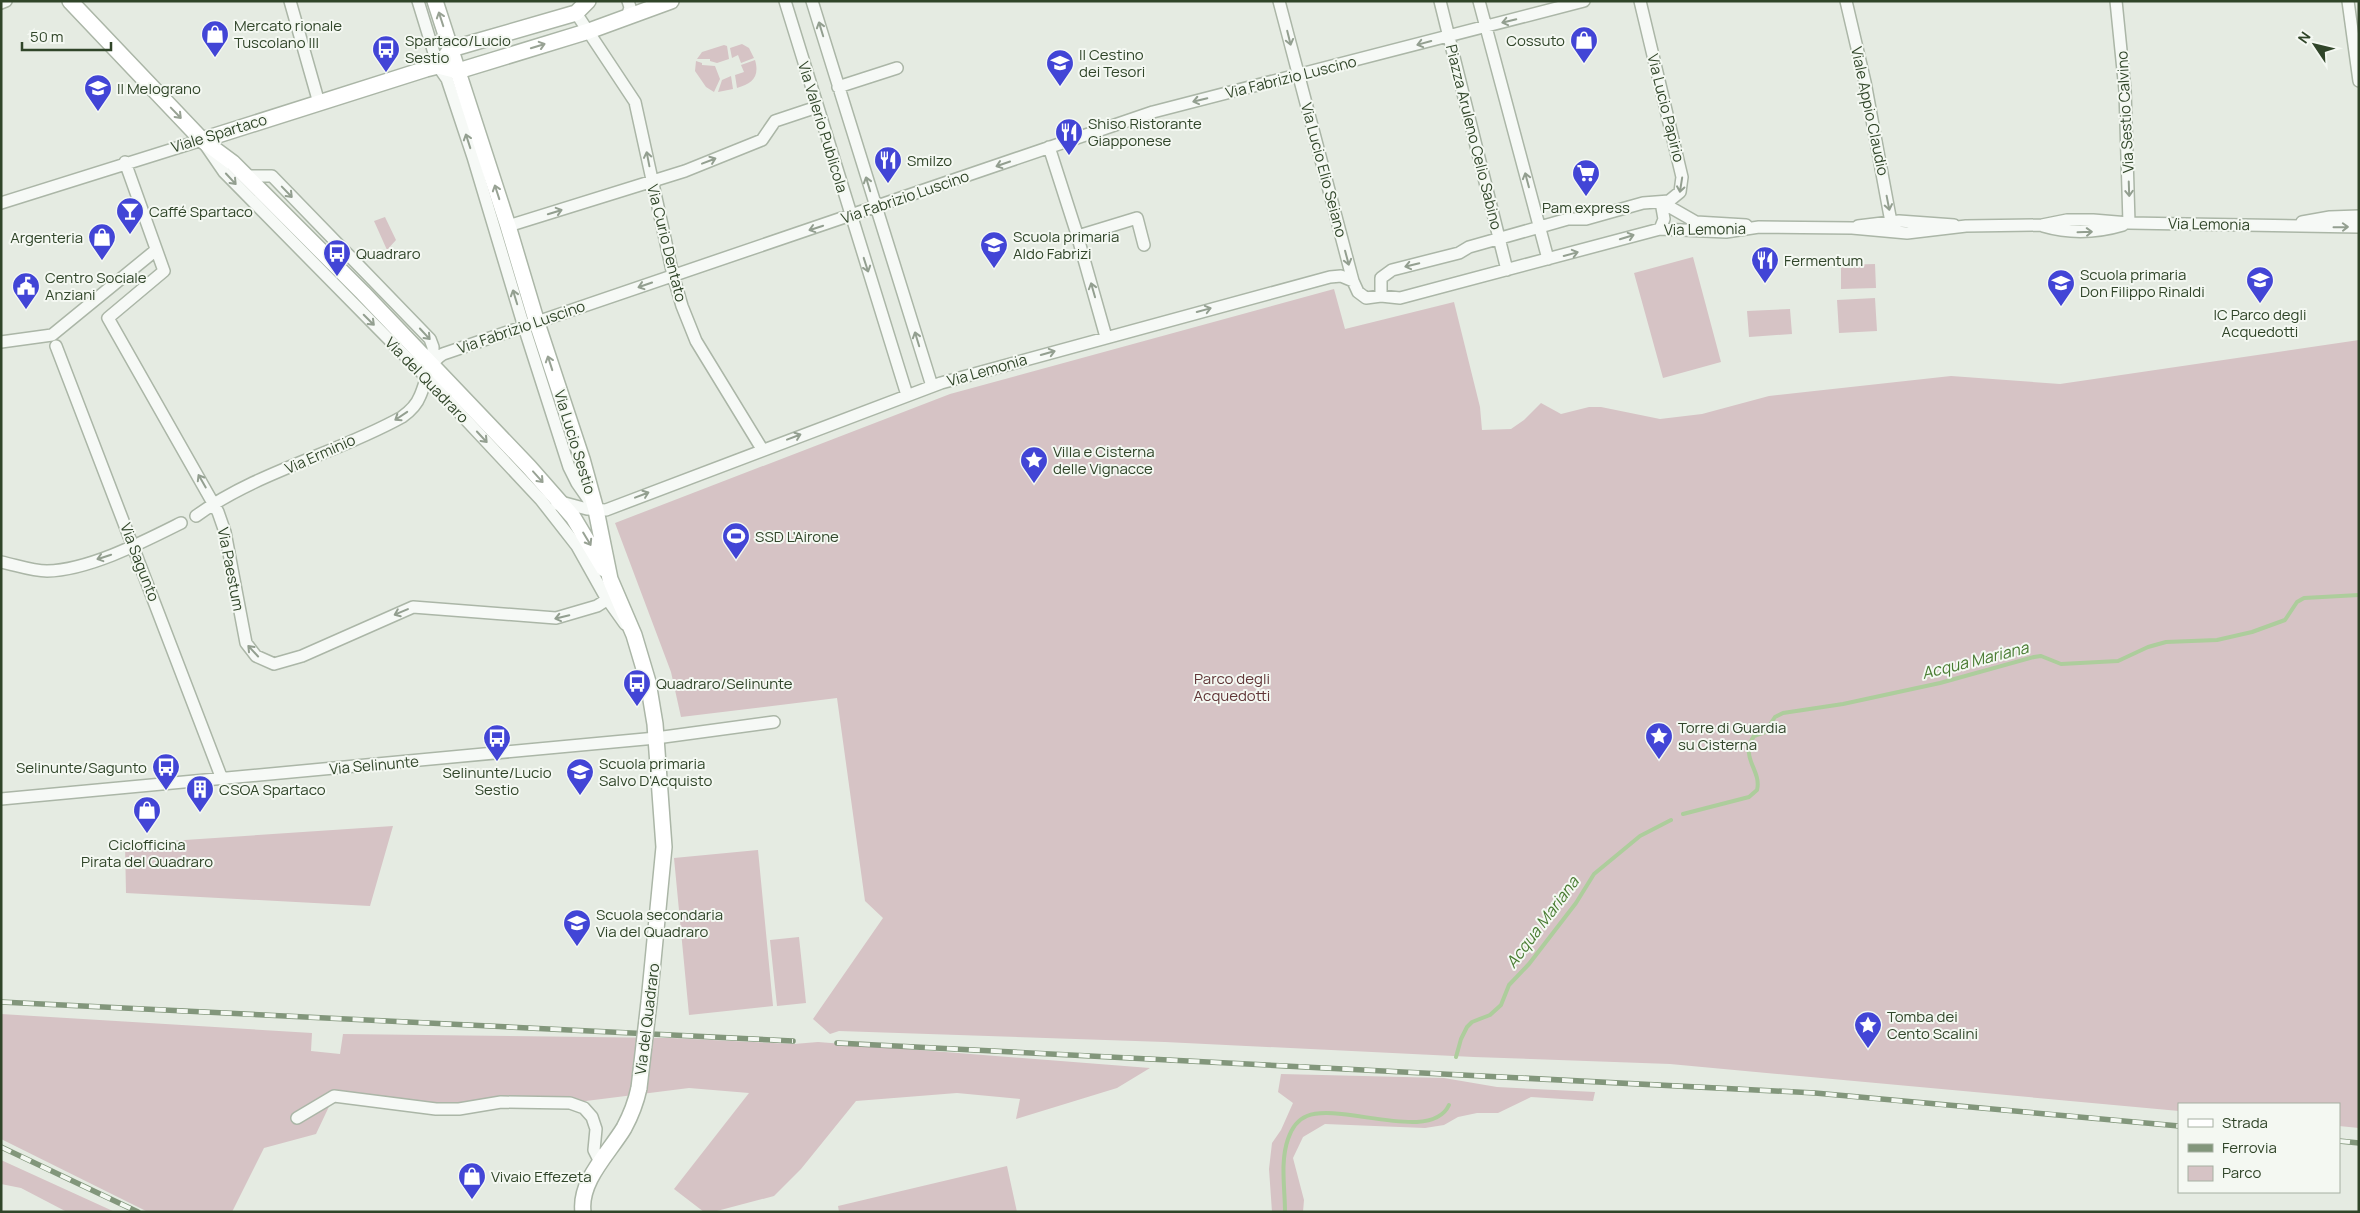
<svg xmlns="http://www.w3.org/2000/svg" width="2360" height="1213" font-family="Manrope,sans-serif">
<style>
.green{fill:#d6c3c5}
.lines{fill:none;stroke-linecap:round;stroke-linejoin:round}
.stream{stroke:#adcd9c;stroke-width:4}
.street-casing{stroke:#abb6a7;stroke-width:14}
.secondary-casing{stroke:#abb6a7;stroke-width:18}
.street{stroke:#f6f9f6;stroke-width:11}
.secondary{stroke:#fff;stroke-width:15}
.rail-casing{stroke:#82967b;stroke-width:5.5}
.rail{stroke:#f4f8f2;stroke-width:4;stroke-dasharray:11;stroke-linecap:butt}
.secondary-bridge-casing{stroke:#abb6a7;stroke-width:18;stroke-linecap:butt}
.secondary-bridge{stroke:#fff;stroke-width:15}
.oneway{stroke:#98a294}
.oneway2{stroke:#939f90}
.labels{text-anchor:middle;dominant-baseline:central;stroke-width:4;stroke-linejoin:round;paint-order:stroke}
.poi-label{font-size:15px;fill:#304529;stroke:#f4f8f2;text-anchor:start}
.street-label{font-size:15px;fill:#304529;stroke:#f4f8f2}
.park-label{font-size:15px;fill:#613638;stroke:#f4f8f2}
.water-label{font-size:16px;font-style:italic;fill:#487b31;stroke:#f4f8f2}
</style>
<rect width="100%" height="100%" fill="#e5ebe2"/>
<!-- green -->
<path class="green" d="M742 44 749 48 754 58 741 63 738 55 732 58 730 48Z
M724 45 727 46 729 59 717 63 710 61V59H697L702 52Z
M755 60C760 77 752 84 737 88L735 75 744 72 741 65Z
M696 61 702 63V65L715 66 720 79 714 92 706 87 695 71Z
M731 76 733 89 718 92 722 80Z
M385 217 396 240 387 250 374 221Z
M1693 257 1721 362 1663 378 1634 273Z
M1875 264 1876 288 1841 289V265Z
M1334 289 1345 329 1454 302 1480 407 1482 430 1511 429 1524 420 1541 403 1561 414 1589 407H1601L1660 419 1702 414 1769 396 1951 376 2060 384 2359 340V1128L2339 1126V1104H2179V1111L1670 1064 1474 1057 1165 1042 839 1031 830 1034 813 1019 883 918 865 901 837 698 681 717 671 672 615 523 950 394Z
M1875 298 1877 331 1839 333 1837 300Z
M1790 309 1792 334 1749 337 1747 311Z
M393 826 370 906 126 893 125 844Z
M758 850 773 1006 689 1015 674 858Z
M799 937 806 1003 777 1006 770 940Z
M1 1014 312 1033 311 1051 340 1054 343 1034 671 1038 794 1044 818 1042 1150 1068 1117 1088 1016 1119 1020 1099 957 1093 856 1101 801 1169 774 1196 713 1212H704L674 1189 749 1093 689 1088 570 1103 459 1109 334 1096 316 1134 264 1148 232 1212H148L1 1139Z
M1281 1074 1444 1078 1497 1087 1595 1092 1593 1101 1531 1097 1498 1113H1477L1458 1117 1444 1125 1425 1128 1325 1124 1303 1137 1293 1158 1304 1200 1303 1212H1272L1269 1169 1272 1143 1281 1130 1293 1103 1278 1092Z
M1 1160 115 1212H67L21 1188 1 1184Z
M1007 1166 1017 1212H839L838 1206Z"/>
<g class="lines">
<!-- stream -->
<path class="stream" d="M1683 814 1749 797 1757 790C1762 770 1739 758 1754 736L1765 732 1775 717 1783 713 1843 704 1940 683 2034 657 2041 656 2061 664 2118 661 2148 647 2166 642 2217 640 2252 632 2285 620 2297 602 2304 598 2359 595
M1456 1057 1461 1039 1467 1027 1472 1022 1490 1015 1501 1005 1509 985 1529 964 1576 903 1594 874 1640 836 1671 820
M1285 1212C1285 1188 1280 1162 1288 1139 1291 1130 1297 1120 1307 1116 1340 1102 1431 1144 1449 1105"/>
<!-- street casing -->
<g class="street-casing">
<path id="street" d="M290 1 319 103
M418 1 438 66 447 79 473 157 524 327 569 467 577 483 593 506
M785 1 907 395
M812 1 932 386
M1279 1 1353 281 1358 292 1366 298 1381 296 1400 298 1660 229 1726 232 1759 227 1852 228 1907 233 1966 226 2042 225 2067 220H2093L2129 223 2359 227
M1440 1 1507 270
M1479 1 1548 259
M1846 1 1865 82 1891 222
M2116 1 2125 90 2129 223
M2348 1 2359 81
M1 3 6 1
M576 13 635 102 673 275 682 306 696 341 762 449
M627 18 630 7 628 1
M838 87 897 68
M1049 147 1076 231 1106 337
M125 162 164 271 108 318 218 512 225 532 246 643 256 656 274 664 302 656 413 607 556 618 597 606 616 594
M245 176H272L430 339 433 347V365
M1661 202 1696 222 1746 225
M1 203 202 140 224 172 425 376 541 500 577 546 605 596 625 624
M2302 222 2330 217 2359 216
M508 226 685 171 762 140 775 121 817 107
M1858 226 1899 221 1954 225
M2043 226C2070 234 2096 233 2123 225
M1660 229 1664 219 1661 202
M1078 236 1137 218 1144 245
M1381 296V278L1392 270 1459 253 1469 247 1568 219H1586L1643 203 1669 201 1680 192 1682 177 1640 1
M1 342 52 335 156 250
M56 346 222 779
M557 504 561 502 587 509 606 510 941 383 1330 277 1341 276 1353 281
M196 516C258 471 336 454 402 417 409 412 417 404 420 396 427 381 427 364 443 354L1153 112 1584 1
M1 562C16 565 32 571 47 571 89 570 143 542 181 523
M1 799 656 738 774 722
M297 1118 334 1096 436 1109H459L501 1102 570 1103 584 1108 592 1117 596 1129 594 1150 600 1162"/>
</g>
<!-- secondary casing -->
<g class="secondary-casing">
<path id="secondary" d="M70 1 202 140 233 163 363 293 529 467 573 517 604 569
M435 1 508 226 537 323 582 459 596 510 610 579 634 635 648 682 655 724 664 847 649 1002
M445 57 451 49 576 13 588 1
M202 140 426 69 438 66 458 71 589 31 671 1
M583 1212C579 1181 609 1153 624 1128 631 1115 636 1102 639 1088"/>
</g>
<!-- street -->
<use href="#street" class="street"/>
<!-- secondary -->
<use href="#secondary" class="secondary"/>
<!-- rail casing -->
<g class="rail-casing">
<path id="rail" d="M1 1002 793 1041
M837 1043 1815 1093 2179 1126
M2339 1141 2359 1143
M1 1147 138 1212"/>
</g>
<!-- rail -->
<use href="#rail" class="rail"/>
<!-- secondary-bridge casing -->
<g class="secondary-bridge-casing">
<path id="secondary-bridge" d="M639 1088 649 1002"/>
</g>
<!-- secondary-bridge -->
<use href="#secondary-bridge" class="secondary-bridge"/>
</g>
<!-- one-way arrows -->
<defs><path id="oneway-shaft" d="M-6 0H5M1.5-3L5.5 0L1.5 3" fill="none" stroke-width="1.6" stroke-linecap="round" stroke-linejoin="round" transform="scale(1.25)"/></defs>
<g class="oneway">
<use href="#oneway-shaft" transform="translate(441 19) rotate(-108)"/>
<use href="#oneway-shaft" transform="translate(538 46) rotate(-17)"/>
<use href="#oneway-shaft" transform="translate(176 113) rotate(46)"/>
<use href="#oneway-shaft" transform="translate(497 192) rotate(-108)"/>
<use href="#oneway-shaft" transform="translate(550 363) rotate(-108)"/>
<use href="#oneway-shaft" transform="translate(538 477) rotate(48)"/>
<use href="#oneway-shaft" transform="translate(587 539) rotate(59)"/>
</g>
<g class="oneway2">
<use href="#oneway-shaft" transform="translate(1509 21) rotate(166)"/>
<use href="#oneway-shaft" transform="translate(821 29) rotate(-107)"/>
<use href="#oneway-shaft" transform="translate(1289 38) rotate(76)"/>
<use href="#oneway-shaft" transform="translate(1424 43) rotate(165)"/>
<use href="#oneway-shaft" transform="translate(1200 100) rotate(167)"/>
<use href="#oneway-shaft" transform="translate(468 141) rotate(-108)"/>
<use href="#oneway-shaft" transform="translate(648 159) rotate(-101)"/>
<use href="#oneway-shaft" transform="translate(709 161) rotate(-21)"/>
<use href="#oneway-shaft" transform="translate(1003 164) rotate(161)"/>
<use href="#oneway-shaft" transform="translate(231 179) rotate(47)"/>
<use href="#oneway-shaft" transform="translate(1527 180) rotate(-105)"/>
<use href="#oneway-shaft" transform="translate(868 184) rotate(-107)"/>
<use href="#oneway-shaft" transform="translate(1681 185) rotate(99)"/>
<use href="#oneway-shaft" transform="translate(2129 189) rotate(88)"/>
<use href="#oneway-shaft" transform="translate(287 192) rotate(46)"/>
<use href="#oneway-shaft" transform="translate(1888 203) rotate(79)"/>
<use href="#oneway-shaft" transform="translate(555 212) rotate(-17)"/>
<use href="#oneway-shaft" transform="translate(2341 227) rotate(-1)"/>
<use href="#oneway-shaft" transform="translate(816 228) rotate(162)"/>
<use href="#oneway-shaft" transform="translate(2085 232) rotate(-2)"/>
<use href="#oneway-shaft" transform="translate(1627 237) rotate(-17)"/>
<use href="#oneway-shaft" transform="translate(1571 254) rotate(-15)"/>
<use href="#oneway-shaft" transform="translate(1347 258) rotate(75)"/>
<use href="#oneway-shaft" transform="translate(866 265) rotate(72)"/>
<use href="#oneway-shaft" transform="translate(1412 265) rotate(166)"/>
<use href="#oneway-shaft" transform="translate(645 285) rotate(161)"/>
<use href="#oneway-shaft" transform="translate(1093 290) rotate(-106)"/>
<use href="#oneway-shaft" transform="translate(515 297) rotate(-107)"/>
<use href="#oneway-shaft" transform="translate(1204 310) rotate(-15)"/>
<use href="#oneway-shaft" transform="translate(369 320) rotate(45)"/>
<use href="#oneway-shaft" transform="translate(425 334) rotate(47)"/>
<use href="#oneway-shaft" transform="translate(917 339) rotate(-107)"/>
<use href="#oneway-shaft" transform="translate(1048 353) rotate(-16)"/>
<use href="#oneway-shaft" transform="translate(401 416) rotate(146)"/>
<use href="#oneway-shaft" transform="translate(482 437) rotate(47)"/>
<use href="#oneway-shaft" transform="translate(794 437) rotate(-21)"/>
<use href="#oneway-shaft" transform="translate(202 481) rotate(-120)"/>
<use href="#oneway-shaft" transform="translate(642 495) rotate(-21)"/>
<use href="#oneway-shaft" transform="translate(104 557) rotate(162)"/>
<use href="#oneway-shaft" transform="translate(401 612) rotate(157)"/>
<use href="#oneway-shaft" transform="translate(562 617) rotate(167)"/>
<use href="#oneway-shaft" transform="translate(253 651) rotate(-133)"/>
</g>
<!-- icons -->
<defs>
<g id="shop-pin" transform="scale(1.4375)"><path d="M0 17L-7.5 6A9.5 9.5 0 1 1 7.5 6Z" fill="#4245d6" stroke="#f4f8f2"/><path d="M-5-2.5h2.3a2.7 3.5 0 0 1 5.4 0H5L5.5 6h-11ZM-1.5-2.5h3a1.5 2.3 0 0 0-3 0Z" fill="#fff"/></g>
<g id="bus-pin" transform="scale(1.4375)"><path d="M0 17L-7.5 6A9.5 9.5 0 1 1 7.5 6Z" fill="#4245d6" stroke="#f4f8f2"/><path d="M-5-6H5V4H4V6H2V4H-2V6H-4V4H-5ZM-3.5-4V0h7V-4ZM-3.5 1.2v1.5H-2V1.2ZM2 1.2v1.5H3.5V1.2Z" fill="#fff"/></g>
<g id="school-pin" transform="scale(1.4375)"><path d="M0 17L-7.5 6A9.5 9.5 0 1 1 7.5 6Z" fill="#4245d6" stroke="#f4f8f2"/><path d="M0-5L7-2L0 1L-7-2ZM-4 1L0 2.5L4 1V4Q0 6-4 4Z" fill="#fff"/></g>
<g id="restaurant-pin" transform="scale(1.4375)"><path d="M0 17L-7.5 6A9.5 9.5 0 1 1 7.5 6Z" fill="#4245d6" stroke="#f4f8f2"/><path d="M-5-6h1v4h1v-4h1v4h1v-4h1v5L-1.5 .5V6h-2V.5L-5-1ZM5-6V6H3V1.5H1.5Q1.5-4 5-6Z" fill="#fff"/></g>
<g id="supermarket-pin" transform="scale(1.4375)"><path d="M0 17L-7.5 6A9.5 9.5 0 1 1 7.5 6Z" fill="#4245d6" stroke="#f4f8f2"/><path d="M-6-5.5h2.5l.6 2H6L4.5 2H-2.5L-4.4-4H-6ZM-1.5 3.2a1.3 1.3 0 1 0 .1 0ZM3 3.2a1.3 1.3 0 1 0 .1 0Z" fill="#fff"/></g>
<g id="bar-pin" transform="scale(1.4375)"><path d="M0 17L-7.5 6A9.5 9.5 0 1 1 7.5 6Z" fill="#4245d6" stroke="#f4f8f2"/><path d="M-6-5H6L.8 .8V4.5H3.5V6h-7V4.5H-.8V.8Z" fill="#fff"/></g>
<g id="civic-pin" transform="scale(1.4375)"><path d="M0 17L-7.5 6A9.5 9.5 0 1 1 7.5 6Z" fill="#4245d6" stroke="#f4f8f2"/><path d="M-.6-6.5H3V-4.5H.6V-3L4-1V1h2V6H-6V1h2V-1L-.6-3ZM-1.2 2.5V6h2.4V2.5Z" fill="#fff"/></g>
<g id="sight-pin" transform="scale(1.4375)"><path d="M0 17L-7.5 6A9.5 9.5 0 1 1 7.5 6Z" fill="#4245d6" stroke="#f4f8f2"/><path d="M0-6L1.8-2.2L6-1.7L2.9 1.2L3.7 5.4L0 3.3L-3.7 5.4L-2.9 1.2L-6-1.7L-1.8-2.2Z" fill="#fff"/></g>
<g id="stadium-pin" transform="scale(1.4375)"><path d="M0 17L-7.5 6A9.5 9.5 0 1 1 7.5 6Z" fill="#4245d6" stroke="#f4f8f2"/><path d="M0-5a6.5 5 0 1 0 0 10a6.5 5 0 1 0 0-10ZM-3.5-1.8h7v3.6h-7Z" fill="#fff"/></g>
<g id="building-pin" transform="scale(1.4375)"><path d="M0 17L-7.5 6A9.5 9.5 0 1 1 7.5 6Z" fill="#4245d6" stroke="#f4f8f2"/><path d="M-4-6H4V6H1V3H-1V6H-4ZM-2.5-4.3h1.7v1.8h-1.7ZM.8-4.3h1.7v1.8H.8ZM-2.5-1h1.7V.8h-1.7ZM.8-1h1.7V.8H.8Z" fill="#fff"/></g>
</defs>
<g fill-rule="evenodd">
<use href="#shop-pin" x="215" y="34"/>
<use href="#shop-pin" x="1584" y="40"/>
<use href="#bus-pin" x="386" y="49"/>
<use href="#school-pin" x="1060" y="63"/>
<use href="#school-pin" x="98" y="88"/>
<use href="#restaurant-pin" x="1069" y="132"/>
<use href="#restaurant-pin" x="888" y="160"/>
<use href="#supermarket-pin" x="1586" y="173"/>
<use href="#bar-pin" x="130" y="211"/>
<use href="#shop-pin" x="102" y="237"/>
<use href="#school-pin" x="994" y="245"/>
<use href="#bus-pin" x="337" y="253"/>
<use href="#restaurant-pin" x="1765" y="260"/>
<use href="#school-pin" x="2260" y="280"/>
<use href="#school-pin" x="2061" y="283"/>
<use href="#civic-pin" x="26" y="286"/>
<use href="#sight-pin" x="1034" y="460"/>
<use href="#stadium-pin" x="736" y="536"/>
<use href="#bus-pin" x="637" y="683"/>
<use href="#sight-pin" x="1659" y="736"/>
<use href="#bus-pin" x="497" y="738"/>
<use href="#bus-pin" x="166" y="767"/>
<use href="#school-pin" x="580" y="772"/>
<use href="#building-pin" x="200" y="789"/>
<use href="#shop-pin" x="147" y="810"/>
<use href="#school-pin" x="577" y="923"/>
<use href="#sight-pin" x="1868" y="1025"/>
<use href="#shop-pin" x="472" y="1176"/>
</g>
<g class="labels">
<!-- poi labels -->
<g class="poi-label">
<text x="234" y="25">Mercato rionale<tspan x="234" dy="17">Tuscolano III</tspan></text>
<text x="405" y="40">Spartaco/Lucio<tspan x="405" dy="17">Sestio</tspan></text>
<text x="1565" y="40" text-anchor="end">Cossuto</text>
<text x="1079" y="54">Il Cestino<tspan x="1079" dy="17">dei Tesori</tspan></text>
<text x="117" y="88">Il Melograno</text>
<text x="1088" y="123">Shiso Ristorante<tspan x="1088" dy="17">Giapponese</tspan></text>
<text x="907" y="160">Smilzo</text>
<text x="1586" y="207" text-anchor="middle">Pam express</text>
<text x="149" y="211">Caffé Spartaco</text>
<text x="1013" y="236">Scuola primaria<tspan x="1013" dy="17">Aldo Fabrizi</tspan></text>
<text x="83" y="237" text-anchor="end">Argenteria</text>
<text x="356" y="253">Quadraro</text>
<text x="1784" y="260">Fermentum</text>
<text x="2080" y="274">Scuola primaria<tspan x="2080" dy="17">Don Filippo Rinaldi</tspan></text>
<text x="45" y="277">Centro Sociale<tspan x="45" dy="17">Anziani</tspan></text>
<text x="2260" y="314" text-anchor="middle">IC Parco degli<tspan x="2260" dy="17">Acquedotti</tspan></text>
<text x="1053" y="451">Villa e Cisterna<tspan x="1053" dy="17">delle Vignacce</tspan></text>
<text x="755" y="536">SSD L'Airone</text>
<text x="656" y="683">Quadraro/Selinunte</text>
<text x="1678" y="727">Torre di Guardia<tspan x="1678" dy="17">su Cisterna</tspan></text>
<text x="599" y="763">Scuola primaria<tspan x="599" dy="17">Salvo D'Acquisto</tspan></text>
<text x="147" y="767" text-anchor="end">Selinunte/Sagunto</text>
<text x="497" y="772" text-anchor="middle">Selinunte/Lucio<tspan x="497" dy="17">Sestio</tspan></text>
<text x="219" y="789">CSOA Spartaco</text>
<text x="147" y="844" text-anchor="middle">Ciclofficina<tspan x="147" dy="17">Pirata del Quadraro</tspan></text>
<text x="596" y="914">Scuola secondaria<tspan x="596" dy="17">Via del Quadraro</tspan></text>
<text x="1887" y="1016">Tomba dei<tspan x="1887" dy="17">Cento Scalini</tspan></text>
<text x="491" y="1176">Vivaio Effezeta</text>
</g>
<!-- street labels -->
<g class="street-label">
<text transform="translate(1291 77) rotate(-14)">Via Fabrizio Luscino</text>
<text transform="translate(1666 108) rotate(76)">Via Lucio Papirio</text>
<text transform="translate(1870 111) rotate(78)">Viale Appio Claudio</text>
<text transform="translate(2125 112) rotate(-93)">Via Sestio Calvino</text>
<text transform="translate(823 127) rotate(73)">Via Valerio Publicola</text>
<text transform="translate(219 133) rotate(-17)">Viale Spartaco</text>
<text transform="translate(1474 137) rotate(76)">Piazza Aruleno Celio Sabino</text>
<text transform="translate(1324 170) rotate(75)">Via Lucio Elio Seiano</text>
<text transform="translate(905 197) rotate(-19)">Via Fabrizio Luscino</text>
<text transform="translate(2209 224) rotate(1)">Via Lemonia</text>
<text transform="translate(1705 229) rotate(-1)">Via Lemonia</text>
<text transform="translate(667 243) rotate(76)">Via Curio Dentato</text>
<text transform="translate(521 327) rotate(-19)">Via Fabrizio Luscino</text>
<text transform="translate(987 370) rotate(-16)">Via Lemonia</text>
<text transform="translate(427 380) rotate(46)">Via del Quadraro</text>
<text transform="translate(575 442) rotate(73)">Via Lucio Sestio</text>
<text transform="translate(320 454) rotate(-24)">Via Erminio</text>
<text transform="translate(140 562) rotate(69)">Via Sagunto</text>
<text transform="translate(231 569) rotate(79)">Via Paestum</text>
<text transform="translate(374 765) rotate(-5)">Via Selinunte</text>
<text transform="translate(647 1019) rotate(-83)">Via del Quadraro</text>
</g>
<!-- park labels -->
<g class="park-label">
<text x="1232" y="678">Parco degli<tspan x="1232" dy="17">Acquedotti</tspan></text>
</g>
<!-- water labels -->
<g class="water-label">
<text transform="translate(1975 660) rotate(-14)">Acqua Mariana</text>
<text transform="translate(1542 922) rotate(-53)">Acqua Mariana</text>
</g>
</g>
<!-- border -->
<rect width="2360" height="1213" fill="none" stroke="#304529" stroke-width="5"/>
<!-- legend -->
<rect x="2178" y="1103" width="162" height="90" fill="#f4f8f2" stroke="#a6b0a2"/>
<rect x="2188" y="1119" width="25" height="8" fill="#ffffff" stroke="#a6b0a2"/>
<text x="2222" y="1128" font-size="15" fill="#304529">Strada</text>
<rect x="2188" y="1144" width="25" height="8" fill="#82967b" stroke="#a6b0a2"/>
<text x="2222" y="1153" font-size="15" fill="#304529">Ferrovia</text>
<rect x="2188" y="1166" width="25" height="15" fill="#d6c3c5" stroke="#a6b0a2"/>
<text x="2222" y="1178" font-size="15" fill="#304529">Parco</text>
<!-- north arrow -->
<g transform="translate(2315 45) rotate(305)" stroke="#f4f8f2" stroke-width="4" paint-order="stroke">
<path d="M0-4L9 19L0 12L-9 19Z" fill="#304529"/>
<text y="-8" font-size="14" font-weight="bold" text-anchor="middle" fill="#304529">N</text>
</g>
<!-- scale -->
<path d="M22 42v8h89v-8" fill="none" stroke="#304529" stroke-width="2.5"/>
<text x="30" y="42" font-size="15" fill="#304529" stroke="#f4f8f2" stroke-width="4" paint-order="stroke">50 m</text>
</svg>
